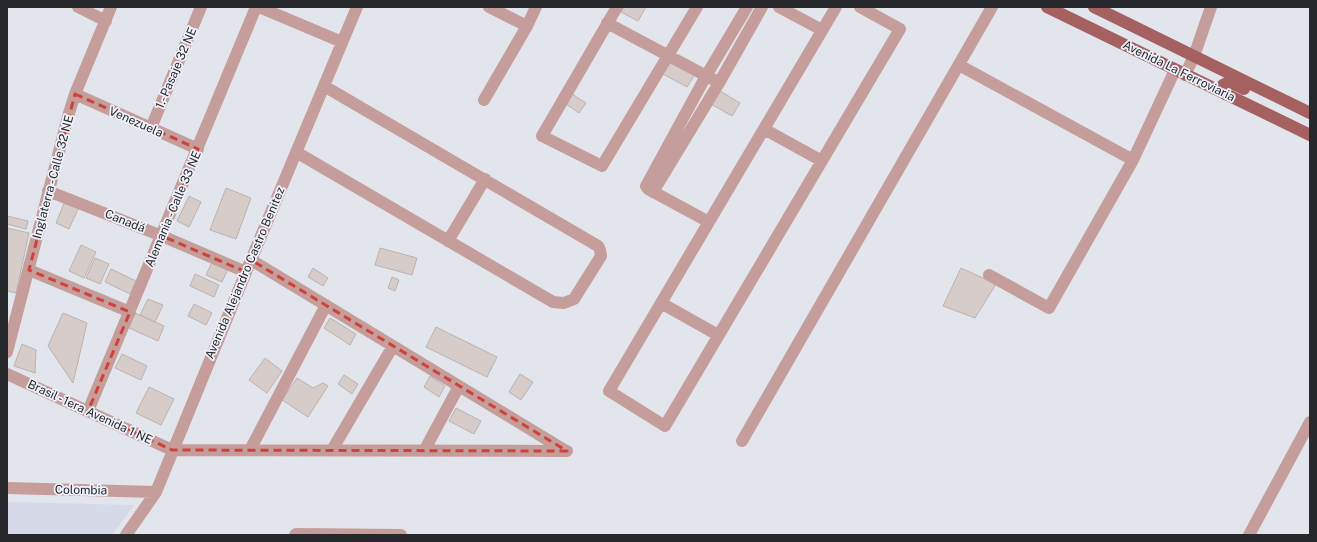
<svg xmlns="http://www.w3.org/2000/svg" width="1317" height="542" font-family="'Public Sans',sans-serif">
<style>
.built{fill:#d5d9e8}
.building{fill:#d6ccca;stroke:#bcb2b0}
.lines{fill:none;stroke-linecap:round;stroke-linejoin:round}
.minor{stroke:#c59e9c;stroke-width:12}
.major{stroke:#a4615f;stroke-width:12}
.marked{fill:none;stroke:#cf4139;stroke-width:3;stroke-dasharray:8 5;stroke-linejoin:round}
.labels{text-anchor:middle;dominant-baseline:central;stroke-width:3.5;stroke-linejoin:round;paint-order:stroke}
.street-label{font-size:12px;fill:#27282b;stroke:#f0f2fb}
</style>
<rect width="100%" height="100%" fill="#e3e5ed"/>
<!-- built -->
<path class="built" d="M7 502 134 505 112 535H7Z"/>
<!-- building -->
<path class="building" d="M624 7H646L638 21 621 12Z
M669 60 695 74 687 87 661 73Z
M717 89 740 103 732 116 709 103Z
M572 94 586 103 579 113 566 104Z
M226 188 251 198 236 239 210 230Z
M189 196 201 202 189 227 177 221Z
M65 201 79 207 69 229 56 223Z
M7 216 28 221 26 229 7 224Z
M7 228 29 233 16 293 7 291Z
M81 245 96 252 84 278 69 271Z
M380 248 417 258 412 275 375 265Z
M95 258 109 264 100 284 86 278Z
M213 260 229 267 222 282 206 275Z
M313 268 328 278 323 286 308 277Z
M961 268 996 284 975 318 943 306Z
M111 269 136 281 130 294 105 282Z
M195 274 219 285 214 297 190 286Z
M392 277 399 280 395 291 388 288Z
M148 299 163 305 155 322 140 315Z
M194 304 212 313 206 325 188 316Z
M63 313 87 323 73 383 48 346Z
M135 313 164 326 158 341 129 328Z
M330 318 356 334 350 345 324 328Z
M436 327 497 357 487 377 426 347Z
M22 344 36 350 35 373 14 366Z
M122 354 147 366 141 380 115 368Z
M265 358 282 371 267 393 249 380Z
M520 374 533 382 521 400 509 392Z
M344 375 358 384 352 394 338 384Z
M430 376 445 386 439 397 424 387Z
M297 378 313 388 323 383 328 386 308 417 282 400Z
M149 387 174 399 161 425 136 413Z
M456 408 481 421 474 434 449 421Z"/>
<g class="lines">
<!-- minor -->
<path class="minor" d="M78 7 106 21
M259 7 342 42
M489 7 527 26
M617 7 542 136 602 166 697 7
M779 7 822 30
M836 7 609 391 665 426 900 29 860 7
M607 23 714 80
M959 65 1133 160
M1185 75 1194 56 1211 7
M75 94 198 149
M484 100 527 26 536 7
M151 128 201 7
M764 129 822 161
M296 152 553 302 564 303 574 299 601 256 600 250 598 246 324 86
M48 191 162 236 246 272
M653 192 719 83 762 7
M709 222 648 189 646 186 706 76 747 7
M448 241 485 179
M251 260 566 451
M29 270 130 312
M989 275 1049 308 1133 160 1175 70
M661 303 718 335
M7 352 69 113 75 94 111 7
M7 374 172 450 567 451
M88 411 256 7
M742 441 992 7
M250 450 326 305
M332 450 393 346
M424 451 459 386
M7 488 156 492
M126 535 156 492 246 272 357 7
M295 535 296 534 401 535
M1249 535 1310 422"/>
<!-- major -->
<path class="major" d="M1047 7 1310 135
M1094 7 1310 113
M1225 94 1222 88 1223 85C1230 80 1237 86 1244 89"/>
</g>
<!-- marked area -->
<path class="marked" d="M75 94 198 149 162 236 246 272 251 260 567 451 172 450 88 411 130 312 29 270Z"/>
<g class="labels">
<!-- street labels -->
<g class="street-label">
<text transform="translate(176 68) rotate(-67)">1.- Pasaje 32 NE</text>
<text transform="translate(1179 71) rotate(26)">Avenida La Ferroviaria</text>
<text transform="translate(136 122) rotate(24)">Venezuela</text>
<text transform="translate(53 177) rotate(-75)">Inglaterra - Calle 32 NE</text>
<text transform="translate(173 209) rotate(-67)">Alemania - Calle 33 NE</text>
<text transform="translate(125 221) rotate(22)">Canadá</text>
<text transform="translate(245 273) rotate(-67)">Avenida Alejandro Castro Benitez</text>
<text transform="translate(90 412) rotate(25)">Brasil - 1era Avenida 1 NE</text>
<text transform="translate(81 490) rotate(1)">Colombia</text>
</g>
</g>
<!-- border -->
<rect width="1317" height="542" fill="none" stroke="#27282b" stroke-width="16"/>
</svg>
